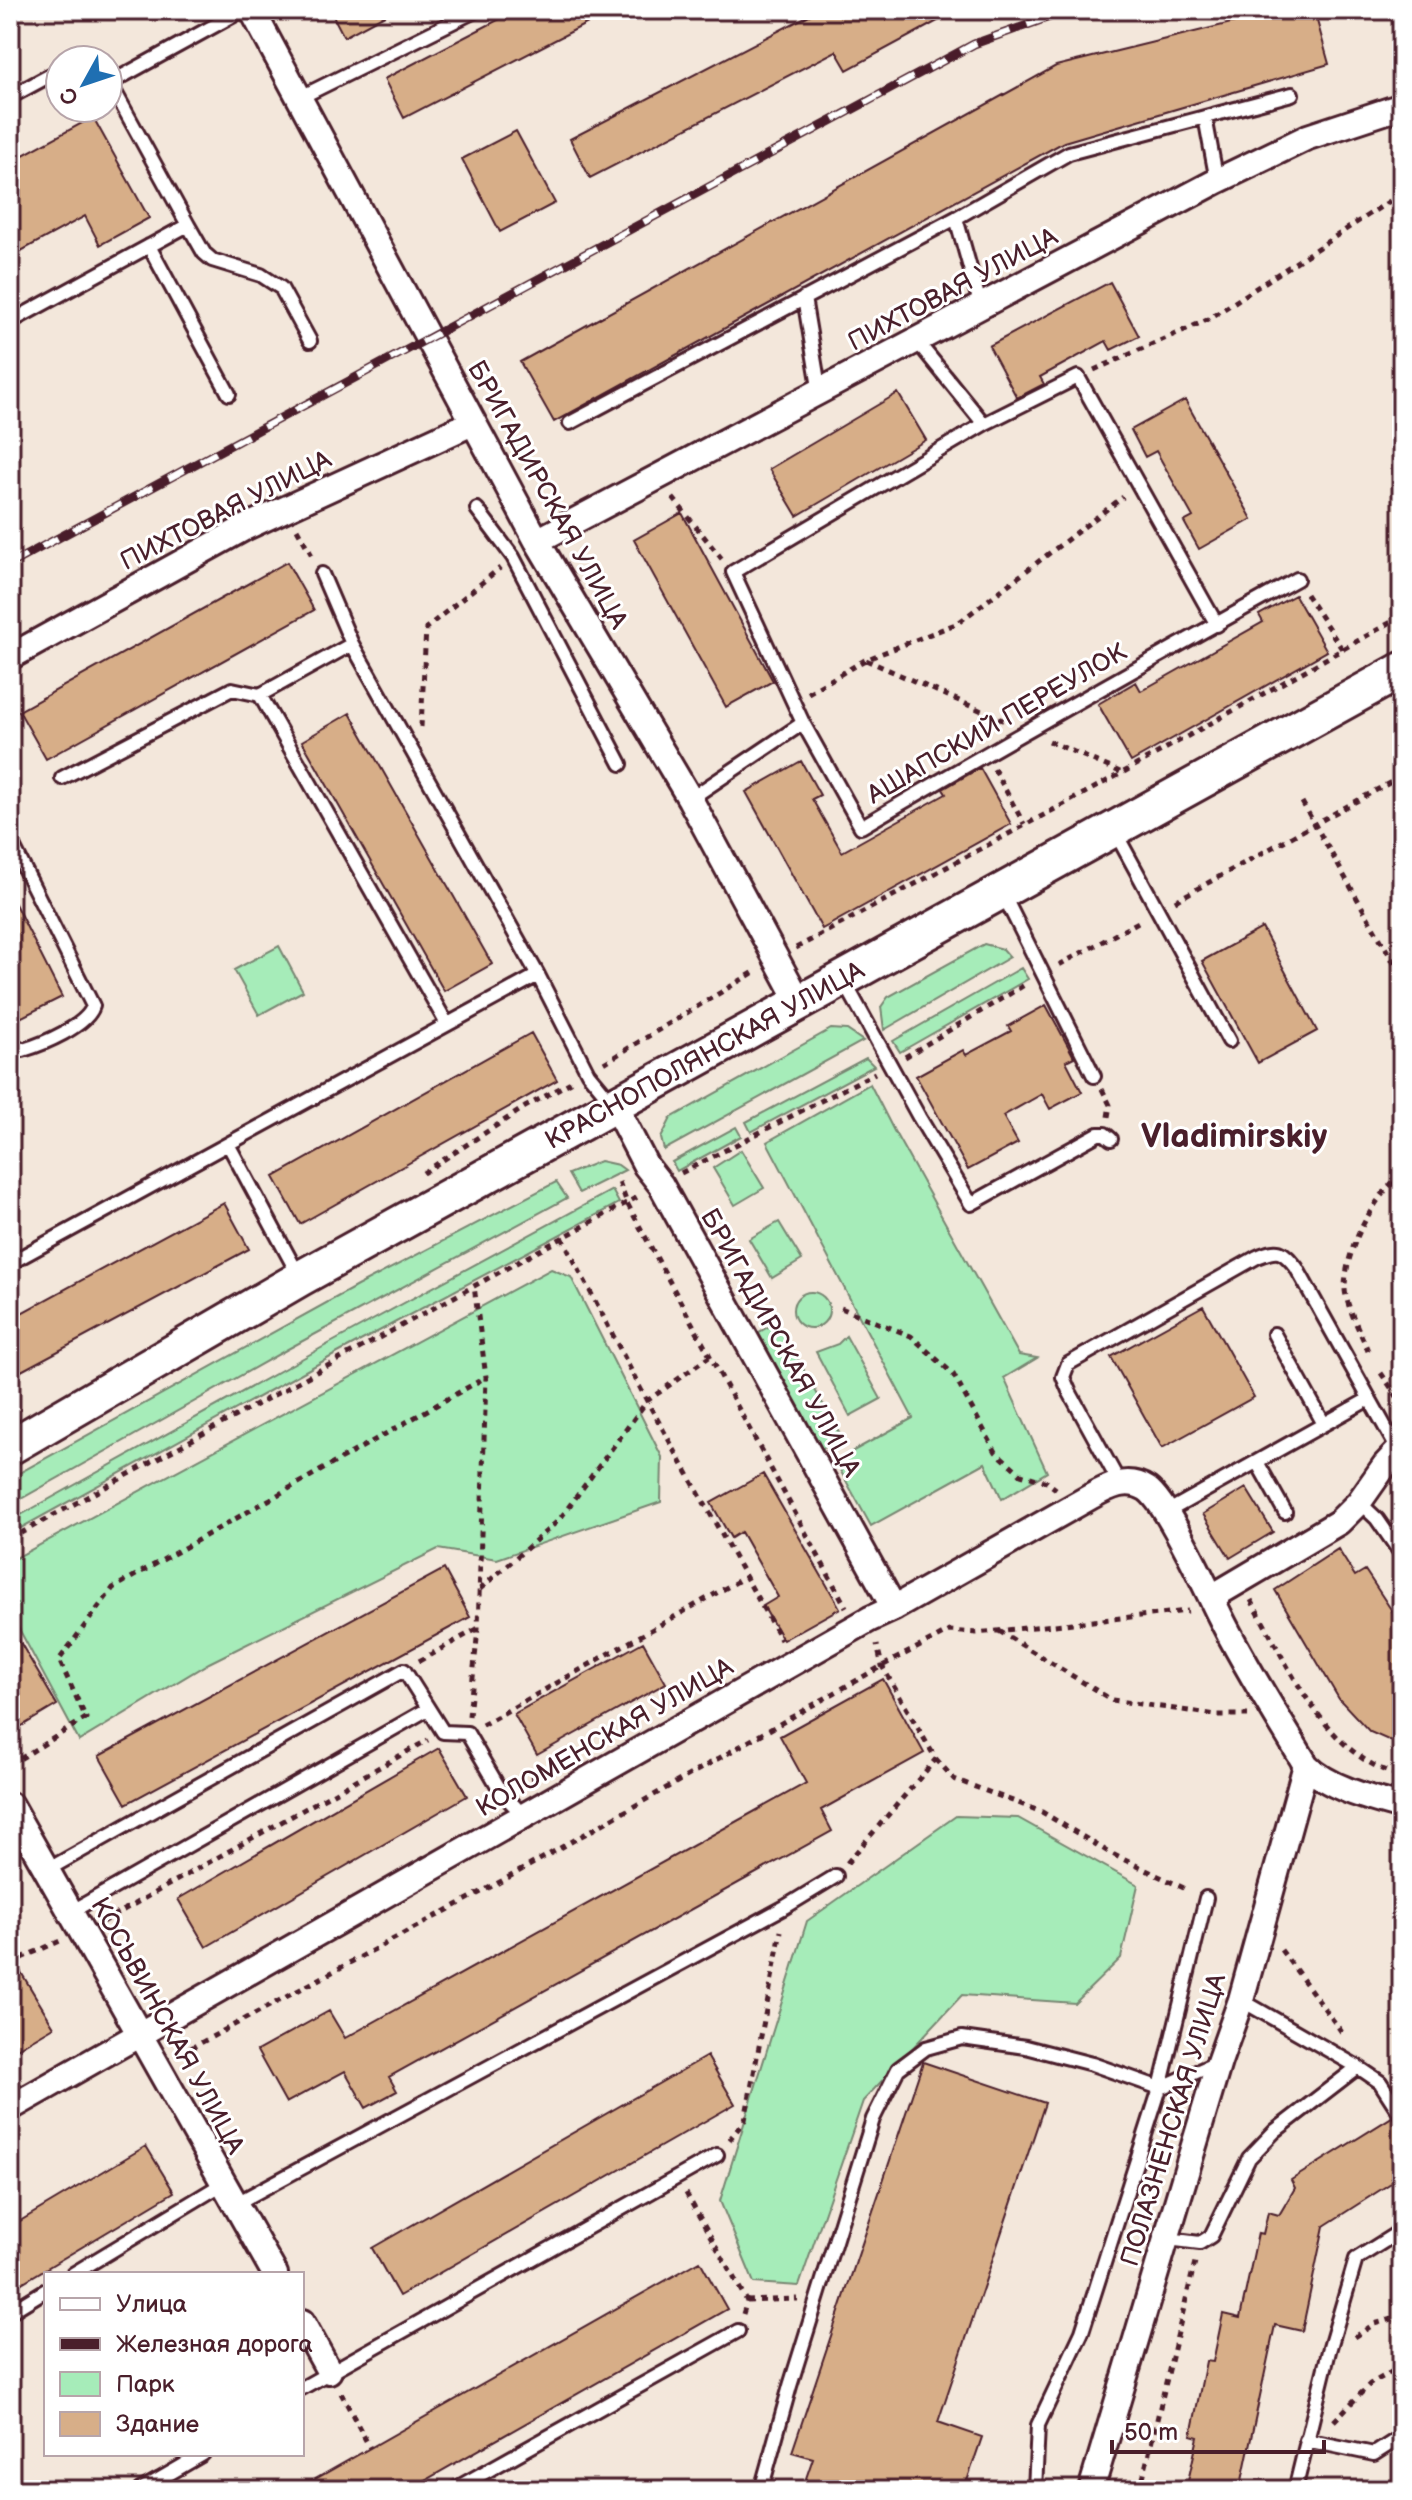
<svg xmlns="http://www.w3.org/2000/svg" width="1412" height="2500" font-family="'Balsamiq Sans',sans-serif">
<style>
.green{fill:#a6ecb9;stroke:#788672;stroke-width:2}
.building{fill:#d7ae88;stroke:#4a1f2b;stroke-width:2}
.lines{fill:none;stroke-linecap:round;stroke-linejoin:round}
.service-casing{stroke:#4a1f2b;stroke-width:18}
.minor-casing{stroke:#4a1f2b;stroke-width:30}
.secondary-casing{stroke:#4a1f2b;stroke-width:40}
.path{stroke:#4a1f2b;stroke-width:5;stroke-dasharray:6 6;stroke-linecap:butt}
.service{stroke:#fff;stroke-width:12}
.minor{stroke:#fff;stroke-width:24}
.secondary{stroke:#fff;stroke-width:34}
.rail-casing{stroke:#4a1f2b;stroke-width:9}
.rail{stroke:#fff;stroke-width:6;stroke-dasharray:18;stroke-linecap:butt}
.labels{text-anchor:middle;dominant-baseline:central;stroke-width:6;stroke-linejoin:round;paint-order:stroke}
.street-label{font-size:26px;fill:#4a1f2b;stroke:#fff}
.district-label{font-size:34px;font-weight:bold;fill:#4a1f2b;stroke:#fff}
</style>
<rect width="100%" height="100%" fill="#f3e7db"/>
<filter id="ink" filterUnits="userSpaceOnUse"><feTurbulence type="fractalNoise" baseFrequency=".0125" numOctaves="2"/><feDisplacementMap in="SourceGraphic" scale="16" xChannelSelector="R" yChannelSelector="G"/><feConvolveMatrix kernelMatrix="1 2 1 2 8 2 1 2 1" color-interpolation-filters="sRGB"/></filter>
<g filter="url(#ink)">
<!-- green -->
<path class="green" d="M984 944 1003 949 1010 957 884 1030 881 1007 888 997Z
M279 946 303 991 259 1015 234 970Z
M1021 968 1028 979 900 1052 893 1041Z
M831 1029 847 1030 863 1041 664 1150 661 1138 671 1118Z
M866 1058 874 1066 751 1132 746 1122Z
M870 1084 894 1131 1019 1355 1037 1358 1004 1378 1047 1472 1002 1499 985 1463 871 1526 835 1461 913 1418 767 1142Z
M736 1127 741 1136 677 1171 672 1162Z
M741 1150 764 1188 735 1205 713 1168Z
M600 1161 618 1165 625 1170 579 1193 568 1174Z
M556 1182 567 1198 286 1350 10 1505V1478L357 1286Z
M612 1190 619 1203 336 1354 10 1534V1521L323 1347Z
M779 1222 802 1260 772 1278 749 1239Z
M551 1269 571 1277 662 1457 661 1502 497 1559 438 1549 209 1663 79 1741 10 1612V1561Z
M793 1310a18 18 0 1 1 36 0a18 18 0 1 1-36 0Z
M777 1322 842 1438 818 1451 754 1335Z
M846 1336 881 1399 850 1416 816 1352 838 1344Z
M956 1816 1018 1818 1138 1885 1121 1958 1075 2003 962 1995 863 2101 799 2286 754 2283 720 2201 807 1921Z"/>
<!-- building -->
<path class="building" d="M330 10H394L344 37Z
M517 10H613L404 118 384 79Z
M819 10H958L847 70 836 51 590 178 570 139Z
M1284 10H1314L1329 64 1064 142 554 422 520 362 1056 66Z
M93 117 149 218 100 245 85 216 10 257V162Z
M516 131 555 203 500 232 462 159Z
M1110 282 1139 336 1111 350 1106 341 1040 377 1044 384 1017 398 989 346Z
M898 393 926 440 797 516 769 469Z
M1185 400 1252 519 1199 549 1184 522 1193 517 1156 451 1145 457 1131 430Z
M682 513 773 681 726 707 634 540Z
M287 562 314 610 46 759 19 711Z
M1295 595 1327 651 1131 762 1098 704 1136 682 1141 691 1263 622 1259 615Z
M350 713 492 964 444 991 302 741Z
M801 761 820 795 812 799 842 852 946 794 943 789 980 768 1011 824 822 929 746 792Z
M10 894 62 997 10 1023Z
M1262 928 1317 1031 1258 1063 1202 961Z
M1046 1005 1074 1057 1066 1061 1082 1092 1050 1109 1042 1094 1003 1116 1018 1143 968 1170 916 1076 963 1050 966 1055 1011 1031 1008 1026Z
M531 1033 557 1080 300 1224 274 1177Z
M224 1203 249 1249 10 1377V1319Z
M1203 1306 1254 1397 1162 1448 1111 1357Z
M763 1474 840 1608 783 1640 763 1606 778 1597 741 1532 731 1538 711 1503Z
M1246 1488 1273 1532 1230 1558 1203 1514Z
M1338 1549 1355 1576 1365 1570 1402 1626V1746L1370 1732 1339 1699 1275 1590Z
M444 1569 470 1617 126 1804 99 1756Z
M10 1625 57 1705 10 1733Z
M643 1642 666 1683 537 1755 514 1714Z
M883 1679 924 1753 821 1810 832 1831 389 2077 397 2091 366 2108 345 2071 286 2103 257 2051 329 2011 345 2038 806 1783 780 1736Z
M439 1748 467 1796 206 1947 178 1899Z
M10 1954 54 2027 10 2053Z
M707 2056 735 2104 399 2296 372 2248Z
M923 2062 1045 2103 938 2422 982 2437 964 2490H802L813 2458 792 2452Z
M1392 2117 1402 2122V2176L1324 2226 1302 2331 1275 2325 1240 2490H1186L1198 2437 1191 2435 1206 2361 1213 2362 1223 2314 1240 2318 1258 2233 1263 2234 1268 2212 1279 2215 1295 2188 1291 2180Z
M146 2146 174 2192 10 2290V2227Z
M700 2261 727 2309 408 2490H296Z"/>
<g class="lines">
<!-- service casing -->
<g class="service-casing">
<path id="service" d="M80 60H89
M108 78 110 83 243 10
M10 97 60 70
M299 98 477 10
M1205 117 1217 181
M956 218 981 307
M188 225 204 253 212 260 261 275 281 288 310 341
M149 246 229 394
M804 298 820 393
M10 322 188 225 110 83
M916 340 984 424
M570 423 956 218 1069 153 1292 94
M477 509 513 557 621 764
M322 574 352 644
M1217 625 1078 377 984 424 733 572 803 723 861 827C1005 742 1151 660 1297 579
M260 695 447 1024
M62 778 232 689 260 695 352 644 538 975 588 1073 612 1102
M690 799 803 723
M1114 830 1229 1041
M10 840 93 1006C87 1026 43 1044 23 1050L10 1043
M1003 894 1094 1076
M844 981 919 1117 971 1204 1098 1134H1105L1111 1139
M10 1263 228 1144
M299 1276 228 1144 538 975
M1274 1334 1324 1424
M1257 1462 1285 1512
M1120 1484 1069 1391 1063 1377 1068 1364 1257 1257C1279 1248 1282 1250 1296 1267L1398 1450
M1359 1502 1377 1519 1402 1555
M1165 1513 1369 1399
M47 1870 404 1670 443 1732 467 1733 502 1793 524 1816
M71 1912 428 1709
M1241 2000 1358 2067 1380 2082 1400 2113
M235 2204 785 1907 836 1876
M1168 2239 1200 2243 1211 2236 1249 2158 1275 2131 1358 2067
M73 2274 224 2183
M10 2312 46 2290
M302 2388 717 2155
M1306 2440 1374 2454 1402 2436
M140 2490 160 2479
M166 2490 160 2479 203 2454
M453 2490 738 2331
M761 2490 790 2386 873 2119 898 2069 926 2048 962 2038 1026 2047 1092 2064 1160 2088 1219 2062
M1035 2490 1038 2425 1082 2332 1160 2088 1206 1898
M1295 2490 1329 2351 1356 2259 1402 2230"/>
</g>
<!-- minor casing -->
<g class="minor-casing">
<path id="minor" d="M252 10 537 541 690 799 800 1003
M537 541 1217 181 1308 137 1402 106
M10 657 246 527 472 423
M615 1106 646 1166 661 1185 894 1608
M1212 1597 1339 1522 1359 1502 1385 1465 1402 1447
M10 1805 275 2274
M10 2108 870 1619 894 1608 1090 1497C1108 1487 1127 1476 1147 1489 1168 1504 1207 1590 1220 1616 1245 1667 1277 1716 1306 1765 1328 1788 1372 1799 1402 1807
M302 2322 329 2371
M1091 2490 1219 2062 1241 2000 1306 1765"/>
</g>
<!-- secondary casing -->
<g class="secondary-casing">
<path id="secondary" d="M10 1447 301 1278 1402 670"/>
</g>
<!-- path -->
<path class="path" d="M1094 370 1207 320 1402 193
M673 498 722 559
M297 529 314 559
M1306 594 1342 649
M866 660 1007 722
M808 693 865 660 958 623 1123 497
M421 727 426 628 500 568
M1049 741 1120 772
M994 769 1024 824
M1302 802 1402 977
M1175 901 1402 776
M796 948 1122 773 1402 616
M1059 965 1142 920
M905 1057 1026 984
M604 1063 756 971
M1102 1089 1110 1105 1108 1117
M423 1173 525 1107 571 1082
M681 1173 875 1073
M619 1182 627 1203 846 1607
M562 1237 647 1401 781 1640
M841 1308 911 1336 953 1374 996 1452 1021 1474 1047 1482 1056 1489
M1368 1351C1362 1335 1344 1302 1345 1287 1346 1247 1373 1199 1402 1173
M1381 1373 1402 1404
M10 1539 641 1195
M480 1589 559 1520 647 1401 709 1357
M1251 1600C1287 1662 1325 1758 1402 1776
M999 1631 1112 1700 1217 1715H1248
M419 1661 477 1629
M469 1716 478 1629 486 1377 474 1286
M482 1725 747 1576
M936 1759 954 1779 1042 1812 1110 1853 1188 1890
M10 1765 86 1718 59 1660 113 1588 486 1377
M520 1784 543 1772
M847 1863 936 1759 882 1666 877 1645
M102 1922 428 1740
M1281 1950 1344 2035
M10 1963 60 1941
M180 2054 509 1877 882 1666 949 1631 977 1633 1188 1611
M729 2140 745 2120 781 1931
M686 2193 747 2301 743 2314
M747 2301 798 2299
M1355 2337 1374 2324 1402 2316
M341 2393 370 2448
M1334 2421 1370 2384 1402 2366
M1140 2490 1195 2262"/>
<!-- service -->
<use href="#service" class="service"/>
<!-- minor -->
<use href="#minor" class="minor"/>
<!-- secondary -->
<use href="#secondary" class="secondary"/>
<!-- rail casing -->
<g class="rail-casing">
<path id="rail" d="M10 564 974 44 1069 10"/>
</g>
<!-- rail -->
<use href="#rail" class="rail"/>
</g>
</g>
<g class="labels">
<!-- street labels -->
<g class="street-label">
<text transform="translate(953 290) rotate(-28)">ПИХТОВАЯ УЛИЦА</text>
<text transform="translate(547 495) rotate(61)">БРИГАДИРСКАЯ УЛИЦА</text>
<text transform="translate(226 511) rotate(-27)">ПИХТОВАЯ УЛИЦА</text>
<text transform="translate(997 724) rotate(-30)">АШАПСКИЙ ПЕРЕУЛОК</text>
<text transform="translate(705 1056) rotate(-29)">КРАСНОПОЛЯНСКАЯ УЛИЦА</text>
<text transform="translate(780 1343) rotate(61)">БРИГАДИРСКАЯ УЛИЦА</text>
<text transform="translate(605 1738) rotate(-30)">КОЛОМЕНСКАЯ УЛИЦА</text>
<text transform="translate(167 2026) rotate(61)">КОСЬВИНСКАЯ УЛИЦА</text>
<text transform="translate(1174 2120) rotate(-73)">ПОЛАЗНЕНСКАЯ УЛИЦА</text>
</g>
<!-- district labels -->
<g class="district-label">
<text x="1234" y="1136">Vladimirskiy</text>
</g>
</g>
<!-- margin -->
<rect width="1412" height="2500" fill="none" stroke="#fff" stroke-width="40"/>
<rect x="20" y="20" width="1372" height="2460" fill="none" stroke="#4a1f2b" stroke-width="3" filter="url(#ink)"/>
<!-- legend -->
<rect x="44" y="2272" width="260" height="184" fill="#ffffff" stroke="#b7a5aa" stroke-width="2"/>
<rect x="60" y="2298" width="40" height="12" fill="#ffffff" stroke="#b7a5aa" stroke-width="2"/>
<text x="116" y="2312" font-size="24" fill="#4a1f2b">Улица</text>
<rect x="60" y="2338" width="40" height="12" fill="#4a1f2b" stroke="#b7a5aa" stroke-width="2"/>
<text x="116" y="2352" font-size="24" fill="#4a1f2b">Железная дорога</text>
<rect x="60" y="2372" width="40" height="24" fill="#a6ecb9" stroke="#b7a5aa" stroke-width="2"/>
<text x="116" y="2392" font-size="24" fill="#4a1f2b">Парк</text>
<rect x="60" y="2412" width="40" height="24" fill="#d7ae88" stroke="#b7a5aa" stroke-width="2"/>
<text x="116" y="2432" font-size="24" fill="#4a1f2b">Здание</text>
<!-- north arrow -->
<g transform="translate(84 84) rotate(230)"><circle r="38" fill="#ffffff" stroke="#b7a5aa" stroke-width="2"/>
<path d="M0-6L14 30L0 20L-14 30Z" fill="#1f6fb2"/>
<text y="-12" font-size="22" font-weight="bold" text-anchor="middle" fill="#4a1f2b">С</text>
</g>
<!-- scale -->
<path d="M1112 2440v12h212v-12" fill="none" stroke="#4a1f2b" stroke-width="4"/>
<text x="1124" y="2440" font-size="24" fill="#4a1f2b" stroke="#ffffff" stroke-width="6" paint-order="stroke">50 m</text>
</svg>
